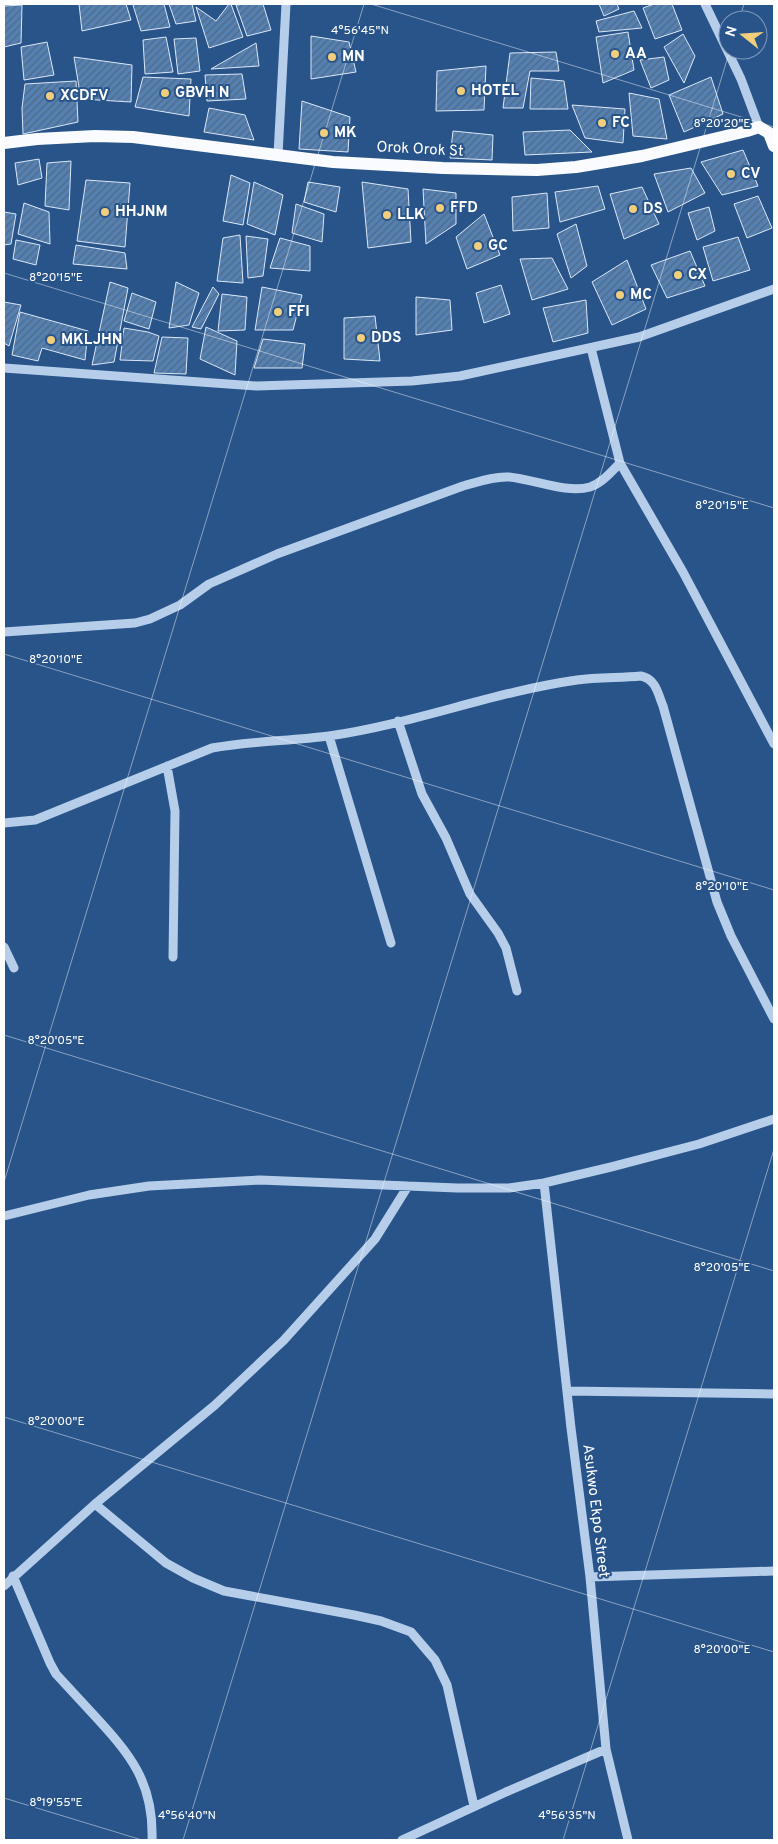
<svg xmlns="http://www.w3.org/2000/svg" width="778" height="1844" font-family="Overpass,sans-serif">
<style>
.building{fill:url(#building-hatch);stroke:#dae8f7}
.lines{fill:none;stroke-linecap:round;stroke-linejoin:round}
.minor{stroke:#b6cee9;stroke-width:9}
.major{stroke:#f9fbfe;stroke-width:12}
.ticks{fill:none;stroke:#fff;stroke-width:1;stroke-opacity:0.45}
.poi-dot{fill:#f1ce7c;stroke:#28548a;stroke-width:2}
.labels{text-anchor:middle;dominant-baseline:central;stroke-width:4;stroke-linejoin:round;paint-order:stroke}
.poi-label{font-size:15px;font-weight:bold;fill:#fff;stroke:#28548a;text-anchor:start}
.street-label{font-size:15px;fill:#fff;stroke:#28548a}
.ticks-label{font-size:12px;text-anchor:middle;fill:#fff;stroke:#28548a;stroke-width:4;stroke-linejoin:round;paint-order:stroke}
</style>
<defs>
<pattern id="building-hatch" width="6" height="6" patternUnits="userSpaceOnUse" patternTransform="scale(1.25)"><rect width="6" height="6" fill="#5580b2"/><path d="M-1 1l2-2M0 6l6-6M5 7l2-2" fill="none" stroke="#516984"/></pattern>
</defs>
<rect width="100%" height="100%" fill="#28548a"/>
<!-- building -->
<path class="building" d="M79 4H126L131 20 82 31Z
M135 4H164L170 27 141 31 133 5Z
M169 4H192L196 21 176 24Z
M229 4H231L243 37 209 48 196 7 216 21Z
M244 4H263L271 30 247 36 236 5Z
M599 4H617L619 9 604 16Z
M654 4H672L682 30 655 39 643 8Z
M22 5 21 43 4 47V6Z
M634 11 642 28 599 32 596 21Z
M628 32 634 70 603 83 596 37Z
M683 34 695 56 684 83 664 47Z
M311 36 349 42 356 72 311 79Z
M166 37 173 72 145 74 143 40Z
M196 38 200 71 178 74 174 39Z
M47 42 54 75 24 80 21 47Z
M256 43 259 66 211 69Z
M556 52 559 71H530L523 108H503L510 53Z
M74 57 132 65 131 102 81 99Z
M664 57 669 80 651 88 640 60Z
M486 66 484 110 436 111 437 71Z
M242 74 246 99 207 101 205 75Z
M143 77 191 79 189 116 135 107Z
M711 77 723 114 684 132 669 95Z
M531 78 564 81 568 109H530Z
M76 81 78 122 23 134 22 108 25 84Z
M629 93 659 99 667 139 633 136Z
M302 101 350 117 348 152 299 149Z
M572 105 625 109 623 143 585 138Z
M209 108 245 115 254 140 204 132Z
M570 130 592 152 525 155 523 132Z
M453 131 493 135 492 160 450 158Z
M743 150 758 186 722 195 701 162Z
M39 159 42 178 18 185 15 163Z
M71 161 69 210 45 206 47 163Z
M691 168 705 193 668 212 654 174Z
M231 175 250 183 243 225 223 221Z
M86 180 130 183 125 247 77 241Z
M254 182 283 195 275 235 247 224Z
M308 182 340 187 336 212 304 202Z
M362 182 408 189 411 242 368 248Z
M598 186 605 209 560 222 555 192Z
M642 187 659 224 624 239 610 194Z
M423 189 456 193V224L426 244Z
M547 193 549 228 513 231 512 197Z
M758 196 772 228 747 238 734 204Z
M24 203 49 212 50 244 18 234Z
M296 204 324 214 322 242 292 233Z
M709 207 715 231 697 240 688 213Z
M4 212 16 214 11 244 4 245Z
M484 214 500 255 467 269 456 237Z
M576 224 587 266 571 278 557 234Z
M240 235 243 283 217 281 223 238Z
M246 236 268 239 263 276 248 278Z
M738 237 750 270 713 281 703 247Z
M280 238 310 246V271L270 268Z
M16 240 40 245 36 265 13 259Z
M76 245 125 253 127 269 73 264Z
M690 251 705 286 667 298 651 265Z
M552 258 568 289 532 300 520 259Z
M627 260 646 309 612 325 592 282Z
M110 282 128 288 114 362 92 365Z
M176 282 199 293 189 325 169 328Z
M501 285 510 314 484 323 476 293Z
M213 287 219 294 201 329 192 327Z
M262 287 302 295 293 330H255Z
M132 293 156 302 149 329 124 321Z
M222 294 247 297 245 330 218 331Z
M416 297 450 300 452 330 416 335Z
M586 300 588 333 553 342 543 308Z
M4 302 21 305 9 346 4 343Z
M20 312 88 331 85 360 42 348 38 361 12 355Z
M375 316 380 361 344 359V318Z
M206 327 237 341 235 375 200 359Z
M124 328 148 332 159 336 153 361 120 360Z
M162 337 188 338 186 374 154 373Z
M263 339 305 344 302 368H254Z"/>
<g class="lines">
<!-- minor -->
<path class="minor" d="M705 4 741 79 759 127
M278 155 286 4
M591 348 620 463 683 572 774 744
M4 368 257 386 412 381 460 376 639 337 774 289
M4 632 135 623 150 619 180 605 209 584 277 554 463 486C478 482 494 476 509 477 533 479 567 494 590 487 602 483 611 472 620 463
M398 721 422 794 446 838 470 894 498 933 506 948 517 991
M329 736 391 943
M167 766 175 811 173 957
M4 823 35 820 212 748C250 741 290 741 329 736 413 724 493 692 577 680 598 677 620 678 641 676 656 679 658 694 663 706L717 902 731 936 774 1019
M4 947 14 968
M544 1183 571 1428 590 1577 606 1749 628 1840
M4 1216 89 1195 149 1186 260 1180 457 1188H509L544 1183 611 1167 699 1144 774 1119
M567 1391 774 1394
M95 1504 166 1563 193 1578 224 1591 354 1615 381 1621 411 1632 435 1660 447 1685 474 1806
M13 1576 50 1663 56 1674C68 1687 80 1700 92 1713 130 1754 154 1782 152 1840
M590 1577 774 1571
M4 1586 95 1504 215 1405 284 1340 375 1239 408 1186
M402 1840 506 1792 606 1749"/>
<!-- major -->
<path class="major" d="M4 143 37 139 95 136 133 137 333 162 443 168 537 170 576 167 642 156 747 131 759 127 769 133 774 146"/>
</g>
<!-- ticks -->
<path class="ticks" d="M371 4 774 127M739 20 744 4M4 273 774 508M4 654 774 890M4 1035 774 1271M4 1182 364 4M4 1417 774 1652M4 1798 142 1840M183 1840 730 50M563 1840 774 1149"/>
<!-- markers -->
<g class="poi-dot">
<circle cx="615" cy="54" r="5"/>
<circle cx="332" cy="57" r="5"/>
<circle cx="461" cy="91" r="5"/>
<circle cx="165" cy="93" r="5"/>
<circle cx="50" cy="96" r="5"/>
<circle cx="602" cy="123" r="5"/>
<circle cx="324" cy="133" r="5"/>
<circle cx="731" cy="174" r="5"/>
<circle cx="440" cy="208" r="5"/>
<circle cx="633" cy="209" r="5"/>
<circle cx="105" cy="212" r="5"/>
<circle cx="387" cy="215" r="5"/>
<circle cx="478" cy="246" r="5"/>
<circle cx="678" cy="275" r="5"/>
<circle cx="620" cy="295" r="5"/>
<circle cx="278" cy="312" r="5"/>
<circle cx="361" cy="338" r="5"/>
<circle cx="51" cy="340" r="5"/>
</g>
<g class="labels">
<!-- poi labels -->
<g class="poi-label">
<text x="625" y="54">AA</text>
<text x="342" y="57">MN</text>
<text x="471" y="91">HOTEL</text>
<text x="175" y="93">GBVH N</text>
<text x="60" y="96">XCDFV</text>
<text x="612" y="123">FC</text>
<text x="334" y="133">MK</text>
<text x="741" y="174">CV</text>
<text x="450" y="208">FFD</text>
<text x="643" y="209">DS</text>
<text x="115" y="212">HHJNM</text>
<text x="397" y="215">LLK</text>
<text x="488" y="246">GC</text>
<text x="688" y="275">CX</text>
<text x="630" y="295">MC</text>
<text x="288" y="312">FFI</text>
<text x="371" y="338">DDS</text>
<text x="61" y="340">MKLJHN</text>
</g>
<!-- street labels -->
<g class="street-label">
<text transform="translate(420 150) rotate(3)">Orok Orok St</text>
<text transform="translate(595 1511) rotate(83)">Asukwo Ekpo Street</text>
</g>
</g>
<g class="ticks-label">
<text x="360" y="34">4°56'45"N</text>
<text x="722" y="127">8°20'20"E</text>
<text x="56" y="281">8°20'15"E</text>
<text x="722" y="509">8°20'15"E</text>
<text x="56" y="663">8°20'10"E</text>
<text x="722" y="890">8°20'10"E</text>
<text x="56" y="1044">8°20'05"E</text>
<text x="722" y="1271">8°20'05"E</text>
<text x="56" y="1425">8°20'00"E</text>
<text x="722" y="1653">8°20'00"E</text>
<text x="56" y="1806">8°19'55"E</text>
<text x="187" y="1819">4°56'40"N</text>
<text x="567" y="1819">4°56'35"N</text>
</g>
<!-- border -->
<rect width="778" height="1844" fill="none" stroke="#ffffff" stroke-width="10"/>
<!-- north arrow -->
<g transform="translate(743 35) rotate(287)"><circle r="24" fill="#28548a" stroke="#7e98b9"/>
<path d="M0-4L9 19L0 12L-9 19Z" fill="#f1ce7c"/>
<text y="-8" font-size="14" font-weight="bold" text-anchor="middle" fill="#ffffff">N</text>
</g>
</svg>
